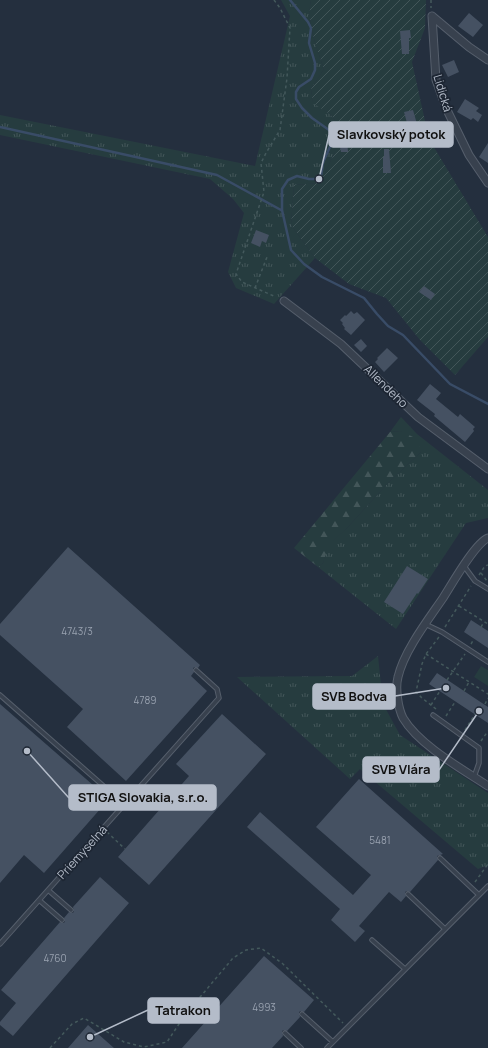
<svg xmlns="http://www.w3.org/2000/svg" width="488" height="1048" font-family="Manrope,sans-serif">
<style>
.grass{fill:url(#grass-tufts)}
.forest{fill:url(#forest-firs)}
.park{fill:#263c3f}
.garden{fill:url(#garden-furrows)}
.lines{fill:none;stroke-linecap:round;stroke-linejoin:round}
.stream{stroke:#394c67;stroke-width:2.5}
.building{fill:#455162}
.service-casing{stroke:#565f6c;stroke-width:5.5}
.minor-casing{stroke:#565f6c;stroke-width:9}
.path{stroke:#44595c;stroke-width:1.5;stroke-dasharray:3 3;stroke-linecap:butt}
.service{stroke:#38414e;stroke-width:3.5}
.minor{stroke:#38414e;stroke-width:7}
.labels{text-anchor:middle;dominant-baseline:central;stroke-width:3.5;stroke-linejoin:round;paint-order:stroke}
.number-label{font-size:10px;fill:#98a1af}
.street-label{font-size:12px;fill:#b4bcc9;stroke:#1d2633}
.leader{fill:none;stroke:#b4bcc9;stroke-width:1.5}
.callout-dot{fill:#b4bcc9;stroke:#1d2633;stroke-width:1.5}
.callout{fill:#b4bcc9;stroke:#b4bcc9;stroke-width:1.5}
.callout-label{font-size:13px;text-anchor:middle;font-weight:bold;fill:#111}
</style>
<defs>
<pattern id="grass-tufts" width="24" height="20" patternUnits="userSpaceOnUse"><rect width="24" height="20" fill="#263c3f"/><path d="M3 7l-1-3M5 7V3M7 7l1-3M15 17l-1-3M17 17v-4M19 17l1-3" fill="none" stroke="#435659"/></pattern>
<pattern id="forest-firs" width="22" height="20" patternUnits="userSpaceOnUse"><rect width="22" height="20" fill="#263c3f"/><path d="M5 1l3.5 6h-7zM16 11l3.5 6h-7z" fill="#435659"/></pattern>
<pattern id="garden-furrows" width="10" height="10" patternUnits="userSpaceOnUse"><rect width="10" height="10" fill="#263c3f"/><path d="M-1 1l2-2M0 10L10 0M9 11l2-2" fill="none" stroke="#435659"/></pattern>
</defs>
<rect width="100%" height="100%" fill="#242f3e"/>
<!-- grass -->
<path class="grass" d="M281 0H311C306 22 317 48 324 69L311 89 313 102 331 115 339 126 335 133V152L320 183 294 185 291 225 315 258 274 304 236 288 228 272 244 213 233 199 210 179 0 135V115L255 166 290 16Z
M401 417 417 434 488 490V518L466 523 396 629 318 567 323 563 328 545 347 528 388 483 421 452 401 431 390 432Z
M378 656 383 704 400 735 488 793V865L478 869 360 769 350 779 237 677 352 676Z"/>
<!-- forest -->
<path class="forest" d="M401 431 417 439 421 452 388 483 347 528 329 545 323 563 318 567 294 548 390 432Z"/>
<!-- park -->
<path class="park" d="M481 666 488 670V686L474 677Z"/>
<!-- garden -->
<path class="garden" d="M311 0H426L425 28 412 62 429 139 488 237V337L455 375 420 340 386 298 349 284 315 258 291 225 294 185 320 183 335 152V133L339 126 331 115 313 103 311 89 324 69C317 48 306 22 311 0Z"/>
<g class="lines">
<!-- stream -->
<path class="stream" d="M290 0 308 22 311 28 309 43 315 63V70L311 79 299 87 296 92V99L302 108 312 118 329 130 333 138C331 147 326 154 323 163 321 170 324 171 319 179H309L297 176 288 180 282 189V210L291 250 304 264 322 277 364 298 377 314 388 326 403 335 450 384 488 404
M0 127 217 175 281 210"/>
</g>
<!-- building -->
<path class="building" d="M469 13 483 25 473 37 458 26Z
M410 30 411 38H409V54H402L400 31Z
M454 60 459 72 448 77 442 65Z
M465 99 479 108 476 111 482 115 478 122 473 118 471 120 457 112Z
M413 110 421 138 418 139 409 122 407 123 404 112Z
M348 129 350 139H347L348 152H341L337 132Z
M488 143V163L479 157Z
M384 149H389L391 173H383V157H384Z
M256 230 269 235 266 243 262 241 260 247 251 243Z
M424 286 435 294 431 300 419 292Z
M351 311 354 314 357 312 365 320 351 335 344 329 345 328 342 324 343 323 340 320 345 315 346 316Z
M361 339 367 346 361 352 354 345Z
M387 348 398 358 384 372 375 362 378 359 377 358Z
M430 384 441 393 436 399 458 417 460 414 475 427 473 429 474 431 465 442 434 416 435 414 417 400Z
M68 547 200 665 198 668 195 667 193 668 194 672 191 676 207 691 126 781 67 727 83 709 0 635V624Z
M407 566 428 579 418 594 417 593 403 614 384 602Z
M471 620 488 631V648L464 632Z
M437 673 488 707V723L429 684Z
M0 704 109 799 44 873 24 855 0 883Z
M222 714 266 754 149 885 118 857 189 776 176 764Z
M359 779 443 854 437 856 438 860 410 892 407 891 405 892 406 896 401 902 389 892 359 926 365 931 355 942 331 920 340 909 247 827 260 812 353 895 371 875 316 827Z
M100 877 129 903 13 1036 0 1025V1022L16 1003 1 990 60 922 63 923 65 922 64 918 69 912 72 913 74 912 73 907Z
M264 956 314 1000 304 1012 301 1011 299 1012 300 1017 287 1031 284 1030 282 1031 283 1036 272 1048H182Z
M88 1025 114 1048H68Z"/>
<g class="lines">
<!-- service casing -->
<g class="service-casing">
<path id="service" d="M464 566 475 581 488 589
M425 624 442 632 488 662
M0 695 124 804
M433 715 479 748V763L474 777
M440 858 479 895
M48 890 71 910
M408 894 445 929
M39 900 62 920
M372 940 405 969
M0 944 219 698 217 689 196 670
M302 1014 333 1042
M285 1033 301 1048
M327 1048 488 886"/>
</g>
<!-- minor casing -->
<g class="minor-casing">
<path id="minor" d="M432 16 436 80 447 110 469 155 488 183
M432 16 469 47 488 60
M284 301 341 344 418 417 488 469
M488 538C475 543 452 584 443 598 428 620 404 651 398 677 395 688 398 708 403 718 419 745 462 769 488 786"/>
</g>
<!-- path -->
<path class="path" d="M274 0 280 8 290 28 287 78 280 130 266 153 261 163 264 192 236 274 242 282 276 297
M431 0V8
M255 288 267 257
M481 573 487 581
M479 575 485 566 488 565
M459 606 488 624
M445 627 471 586
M481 627 484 622
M471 644 474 639
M426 654 488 694
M447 680 465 654
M464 691 469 682
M485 704 488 698
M431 705 440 691
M436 709 422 698 416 692 422 664 426 654 439 637
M446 716 455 702
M465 730 475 714
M481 741 488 731
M107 832 125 849
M475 882 488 864
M50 1048 72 1024 84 1018 124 1042 144 1047 167 1042 185 1015 233 958 246 950 261 948 283 964 343 1023"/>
<!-- service -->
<use href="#service" class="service"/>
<!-- minor -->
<use href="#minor" class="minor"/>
</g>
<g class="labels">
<!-- number labels -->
<g class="number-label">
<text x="77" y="631">4743/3</text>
<text x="145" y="700">4789</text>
<text x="380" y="840">5481</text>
<text x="55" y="958">4760</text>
<text x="264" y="1007">4993</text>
</g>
<!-- street labels -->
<g class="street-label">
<text transform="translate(443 93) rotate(73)">Lidická</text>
<text transform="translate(386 386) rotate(44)">Allendeho</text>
<text transform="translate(82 852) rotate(-48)">Priemyselná</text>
</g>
</g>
<!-- callouts -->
<path class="leader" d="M319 179L329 135M446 688L395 696M479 711L439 770M27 751L69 798M90 1037L148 1010"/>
<g class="callout-dot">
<circle cx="319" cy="179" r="4"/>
<circle cx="446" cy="688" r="4"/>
<circle cx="479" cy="711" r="4"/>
<circle cx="27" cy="751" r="4"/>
<circle cx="90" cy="1037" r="4"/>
</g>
<g class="callout">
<rect x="329" y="122" width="124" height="25" rx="4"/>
<rect x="313" y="684" width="82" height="25" rx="4"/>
<rect x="363" y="757" width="76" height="25" rx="4"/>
<rect x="69" y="785" width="147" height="25" rx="4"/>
<rect x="148" y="998" width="71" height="25" rx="4"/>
</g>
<g class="callout-label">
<text x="391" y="139">Slavkovský potok</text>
<text x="354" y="701">SVB Bodva</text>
<text x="401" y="774">SVB Vlára</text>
<text x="143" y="802">STIGA Slovakia, s.r.o.</text>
<text x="183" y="1015">Tatrakon</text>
</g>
</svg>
